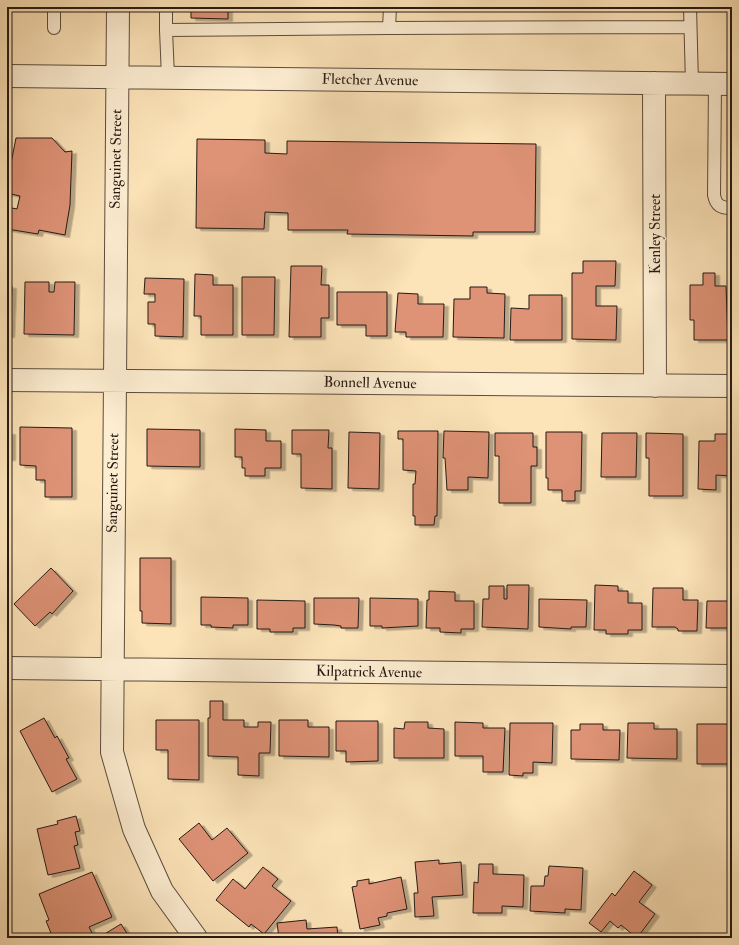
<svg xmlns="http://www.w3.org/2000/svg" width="739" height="945" font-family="'IM FELL Double Pica',serif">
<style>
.building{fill:#de9276;stroke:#251a14;filter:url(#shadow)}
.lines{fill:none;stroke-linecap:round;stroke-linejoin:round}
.service-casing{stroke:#5b4c3d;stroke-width:14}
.minor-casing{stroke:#5b4c3d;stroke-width:24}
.service{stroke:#fdedd1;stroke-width:12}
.minor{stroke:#fdedd1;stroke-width:22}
.labels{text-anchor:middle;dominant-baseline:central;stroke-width:3;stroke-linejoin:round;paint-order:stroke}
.street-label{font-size:15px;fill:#251a14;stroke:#fdedd1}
</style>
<defs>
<filter id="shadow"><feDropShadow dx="4.5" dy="2.5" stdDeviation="0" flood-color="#0004"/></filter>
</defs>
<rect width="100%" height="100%" fill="#fce3b8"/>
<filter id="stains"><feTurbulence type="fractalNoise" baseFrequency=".005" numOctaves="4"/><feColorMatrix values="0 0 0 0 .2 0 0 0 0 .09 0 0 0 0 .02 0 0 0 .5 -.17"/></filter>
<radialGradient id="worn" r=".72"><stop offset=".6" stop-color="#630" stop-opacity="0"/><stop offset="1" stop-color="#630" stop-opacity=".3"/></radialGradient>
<!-- building -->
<path class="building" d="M191 7H228V19L191 18Z
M16 138H52L65 152 72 151 70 205 65 235 39 230 38 234 7 229V207L17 209 20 196 7 193V172L9 173Z
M197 139 265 140V153L287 154V141L536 144 535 232H473V236L347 234 348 230H288V213L265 212 264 229 196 228Z
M583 261H616L615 286H596V306H617L616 340 572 339V273H583Z
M291 266H322L321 285H329V318H321V337H289Z
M703 273H715V286H726L728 340H694V320H690V285H703Z
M195 274 213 275V285H233V335H201V316H194Z
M242 277H275L274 335H242Z
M145 278 184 279 183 337 155 336V324H148V302H155V294H144Z
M25 282H49V292H54L55 282H75L74 335 24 334Z
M7 286H12L10 335H7Z
M470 287H487V293L505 294 504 338 453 337 454 299H470Z
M337 292H387V336H366V325H337Z
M398 293 418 294V304H444L443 337H406V332H395Z
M529 295H562V340H510L511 308 529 309Z
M20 427 72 428V497H45V480H36V466L20 465Z
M147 429 200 430V467L147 466Z
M235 429 266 430V441H281V468H265V476H245V468H242V457H235Z
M292 430H329L328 448H332V489L301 488V454H292Z
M398 431H438L437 516H435L434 525H415V516H413V484H415L416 471 403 470V439H398Z
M444 431 489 432 488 478 468 477V490H447L445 458H443Z
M7 432H11V458H7Z
M349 432 380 433 379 489 348 488Z
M546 432H582L581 491H575V501H562V490H548V478H546Z
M495 433H533V447H537V466H531V503H499V456H495Z
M602 433H637L636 477H601Z
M646 433 683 434V496H649V458H646Z
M715 434H732V476L716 475V490L698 489 699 441H715Z
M140 558H171V624L142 623V611H140Z
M51 568 73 591 52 614 50 612 35 626 14 604Z
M507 585H529L528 629 482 627 483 599H489V586H504V599H507Z
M595 585 618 586V591H628V603H642V630H628V634H606V630H594Z
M653 588H683V600H698L697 631H678V629L675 627H652Z
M429 591 455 592V601H474V629H461V633L440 632V628H426L427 600H429Z
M201 597 248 598V625H233V628L211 627V625H201Z
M314 598H359L358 628H341V626L334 625 314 624Z
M370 598 418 599V626L382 628V626H370Z
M539 599 587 600 586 627H571V629L539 627Z
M257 600 305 601V628H293V632H270V629H257Z
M707 601H732V628H706Z
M210 701H223V720H244V727H258V722H271L270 753H259V776L238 775V757L208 756V718H210Z
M44 718 55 738 57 736 69 758 66 759 77 779 52 792 20 731Z
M156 720H199V780L168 779V750H156Z
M279 720H308V727H329V757L279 756Z
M336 721H378V761L346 762V751H336Z
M405 722H428V728L444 729V758H394V728L404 729Z
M455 722 483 723V728H505L503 772H483V756H455Z
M510 723H553L552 763 533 762V773H523V776L509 775Z
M628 723H654V729H677V759L627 758Z
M580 724H603V730H620L619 760 571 759V730H580Z
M697 724H729V764H697Z
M76 816 80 831 75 832 78 845 74 846 80 868 48 875 37 829 58 824 57 821Z
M199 823 212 840 227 828 248 853 213 881 179 839Z
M439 860V864L461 862 463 895 432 897 434 916 415 917 414 893H418L415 862Z
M479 864H493V874L524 875 523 907 502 906V913H473L474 882 478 883Z
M549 866 583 868 581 910 565 909V913L530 911 531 886H544L545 876H548Z
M263 867 278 879 272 886 291 901 264 934 251 924 249 927 216 900 233 879 245 889Z
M634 871 652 885 639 902 655 914 637 938 621 925 618 928 610 921 601 932 589 923 612 893 615 896Z
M92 872 112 917 89 927 92 933 79 938 76 934 67 938H53L46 921 49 920 39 894Z
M401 877 407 909 387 913V916L378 918 380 925 360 929 352 887 357 886V881L369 879V884Z
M306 920 307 929 337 927 338 938H279L277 923Z
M121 924 130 938H98Z"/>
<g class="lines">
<!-- service casing -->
<g class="service-casing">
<path id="service" d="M54 7V28
M166 7V30L389 28 390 7
M690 7 692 84
M389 28 690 27
M166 30 168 77
M715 84 714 195C716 206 721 208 732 208"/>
</g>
<!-- minor casing -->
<g class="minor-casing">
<path id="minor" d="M118 7 112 752 134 829 162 891 196 938
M7 76 732 84
M654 83 655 386
M7 380 732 386
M7 668 732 676"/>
</g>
<!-- service -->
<use href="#service" class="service"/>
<!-- minor -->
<use href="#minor" class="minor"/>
</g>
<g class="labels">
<!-- street labels -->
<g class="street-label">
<text transform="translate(370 80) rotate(1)">Fletcher Avenue</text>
<text transform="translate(116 159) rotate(-89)">Sanguinet Street</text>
<text transform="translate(655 234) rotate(-90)">Kenley Street</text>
<text transform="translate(370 383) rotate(1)">Bonnell Avenue</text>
<text transform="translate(113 483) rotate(-89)">Sanguinet Street</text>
<text transform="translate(369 672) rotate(1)">Kilpatrick Avenue</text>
</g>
</g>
<!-- margin -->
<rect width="739" height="945" fill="none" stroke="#fce3b8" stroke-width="24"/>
<rect x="8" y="8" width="723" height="929" fill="none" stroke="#251a14" stroke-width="2"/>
<rect x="12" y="12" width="715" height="921" fill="none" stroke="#251a14"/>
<rect width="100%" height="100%" filter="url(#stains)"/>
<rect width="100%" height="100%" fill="url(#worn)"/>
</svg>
